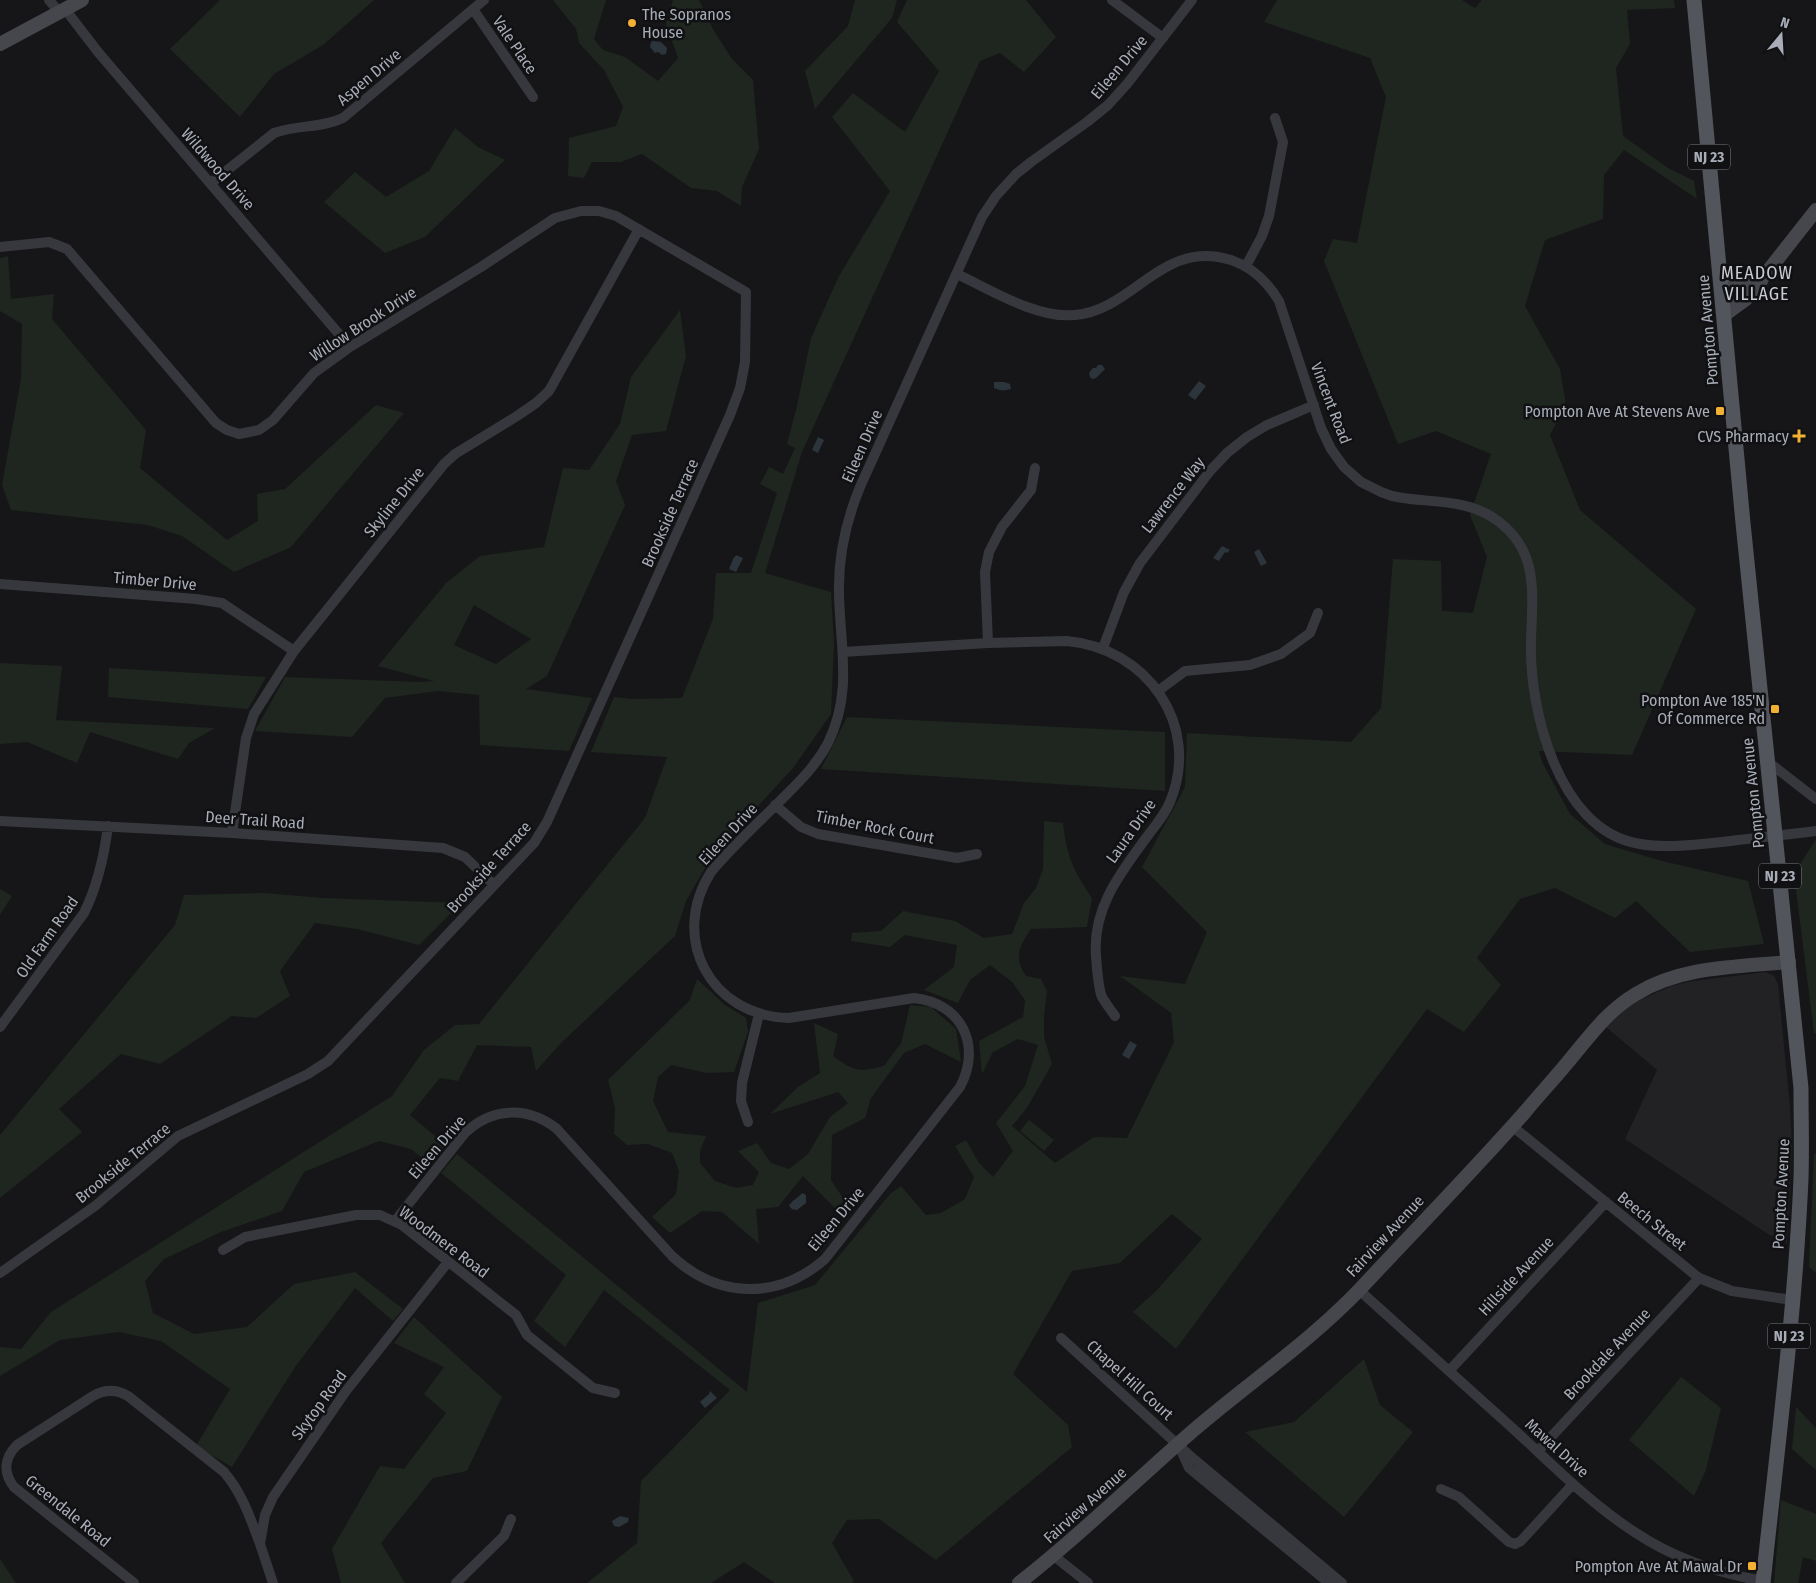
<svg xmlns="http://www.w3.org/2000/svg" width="1816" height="1583" font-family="'Fira Sans Condensed',sans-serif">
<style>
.built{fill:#222225}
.green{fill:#1e261f;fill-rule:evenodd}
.water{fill:#2c353c}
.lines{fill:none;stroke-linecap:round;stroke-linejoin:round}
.street{stroke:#37383d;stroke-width:10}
.secondary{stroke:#45474d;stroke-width:14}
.primary{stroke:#53555c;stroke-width:15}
.poi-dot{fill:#f2b134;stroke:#111113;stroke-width:2}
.labels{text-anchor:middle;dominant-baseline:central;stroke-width:5;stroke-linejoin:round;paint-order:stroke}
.shield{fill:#111113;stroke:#7b7e86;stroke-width:1}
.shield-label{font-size:15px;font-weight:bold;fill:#a8adb8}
.poi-label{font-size:16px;fill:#a8adb8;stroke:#111113;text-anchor:end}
.street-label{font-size:16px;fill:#a8adb8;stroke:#111113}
.neighbourhood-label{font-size:18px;letter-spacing:1px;fill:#c9ccd4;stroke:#111113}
</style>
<rect width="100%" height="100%" fill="#161618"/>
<!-- built -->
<path class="built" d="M1766 972 1774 976 1778 984 1790 1107 1792 1146 1787 1243 1768 1234 1625 1139 1657 1070 1606 1027 1628 1007 1638 1001 1671 986 1692 981Z"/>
<!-- green -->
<path class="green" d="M220 0H374L323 45 274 74 240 117 170 49Z
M553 0H606L594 39 603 50 625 57 658 81 678 58 666 24 673 0H699L714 31 732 59 753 80 759 149 742 187 741 206 717 191 691 188 642 154 621 162H592L584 178 568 176 569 138 616 126 623 107 604 70 579 43 576 29Z
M855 0H897L892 18 815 109 805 71 848 26Z
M907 0H1026L1056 37 1024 72 1000 53 980 61 802 452 765 573 831 592 834 644 831 714 793 768 712 856 686 901 675 936 561 1043 536 1071 531 1047 477 1045 458 1081 440 1078 410 1115 446 1145 429 1164 411 1149 379 1141 304 1172 282 1211 221 1232 164 1259 145 1281 153 1313 194 1334 247 1327 294 1284 355 1272 403 1309 393 1321 355 1288 295 1367 232 1467 196 1446 230 1389 161 1341 119 1332 60 1340 0 1376V1347L21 1349 51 1312 392 1096 424 1050 455 1025 479 1024 645 818 667 757 591 752 614 697 632 699 682 698 713 619 716 573H751L777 493 760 484 769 467 783 474 795 448 787 444 797 406 811 338 839 276 890 191 832 117 853 93 905 132 939 71 897 22Z
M1277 0H1462L1475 8 1482 0H1674L1675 8 1627 10 1630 44 1616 68 1623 136 1668 168 1694 181 1697 199 1624 150 1604 175 1603 219 1545 240 1525 306 1560 369 1566 405 1550 435 1580 510 1696 609 1632 755 1539 751 1542 762 1570 814 1605 844 1658 860 1748 881 1764 944 1690 952 1636 901 1615 918 1555 888 1520 899 1477 958 1501 985 1464 1032 1427 1009 1176 1349 1133 1312 1157 1290 1202 1239 1172 1214 1120 1263 1072 1271 1013 1374 1068 1425 1072 1447 936 1560 879 1519 847 1520 832 1543 854 1581 852 1583H775L744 1562 711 1583H587L637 1543 641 1481 730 1390 604 1290 565 1347 534 1321 566 1275 441 1173 457 1154 747 1392 758 1303 815 1285 890 1194 901 1186 926 1215 941 1213 965 1199 974 1177 955 1146 966 1140 979 1163 993 1177 1013 1151 996 1123 1025 1086 1038 1045 1018 1039 993 1052 982 1074 979 1041 1023 1017 1025 1000 1012 982 990 965 970 980 958 1003 924 990 954 967 957 945 905 935 890 947 851 941 852 933 881 931 903 911 955 921 984 938 1012 934 1024 903 1036 888 1043 869 1044 821 1063 823C1067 857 1073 870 1092 898L1087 927 1031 929C1020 945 1013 957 1026 976L1041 979 1047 991 1044 1016V1037L1052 1064 1027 1108 1012 1126 1055 1163 1094 1137 1127 1138 1174 1042 1171 1013 1120 976 1185 984 1207 932 1142 867 1185 787 1187 733 1351 742 1381 708 1393 559 1441 561 1442 611 1473 613 1487 557 1470 515 1491 454 1436 431 1398 444 1324 261 1333 239 1357 243 1386 97 1370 58 1264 22Z
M455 128 478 147 505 160 425 237 385 253 324 202 355 172 386 197 429 171Z
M8 256 11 299 54 294 52 319 146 430 140 468 227 540 258 521 257 494 285 489 376 405 404 413 291 547 234 572 182 536 148 525 11 510 2 485 21 379 22 324 0 311V258Z
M680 310 686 356 666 431 632 435 616 481 625 505 547 676 526 689 592 698 569 751 480 745 479 695 438 691 385 698 352 737 255 731 285 677 420 682 434 681 378 666 446 583 480 556 544 547 563 468 589 470 620 424 631 377ZM474 605 531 639 496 664 454 645Z
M0 663 62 666 56 720 215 728 189 743 178 759 90 732 77 763 27 742 0 744Z
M109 668 266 677 248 709 108 697Z
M847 717 1165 732V791L821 769Z
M1816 839V1033H1814L1794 874Z
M0 889 12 896 0 915Z
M264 893 323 898 461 903 419 945 357 929 315 923 280 971 290 996 256 1018 232 1016 160 1064 121 1054 59 1109 82 1132 0 1198V1135L175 925 184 895Z
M697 979 725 1005 746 1018 748 1032 734 1072 707 1073 671 1065 658 1077 653 1101 668 1132 706 1136 700 1151V1163L715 1181 736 1188 753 1185 759 1172 738 1151 757 1143 771 1163 789 1169 808 1154 830 1117 848 1103 838 1092 770 1114 798 1087 820 1073 814 1023 838 1034 833 1056C855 1072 858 1072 884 1066L901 1043 910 1005 931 1007 956 1029 961 1062 925 1044 904 1053 871 1098 865 1118 832 1135 831 1180 845 1201 835 1208 803 1176 778 1207 756 1209 759 1244 722 1212 702 1211 670 1233 652 1217 676 1194 679 1171 672 1153 648 1144 627 1145 614 1134 615 1108 608 1080 690 1000Z
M1029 1120 1054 1140 1044 1151 1020 1131Z
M1814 1154H1816V1273L1809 1267Z
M414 1317 502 1397 467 1471 433 1478 381 1543 405 1583H341L332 1549 380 1466 404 1469 446 1413 424 1394 444 1367 394 1343Z
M1364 1359 1380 1405 1413 1432 1344 1517 1245 1432 1294 1422Z
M1681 1377 1721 1408 1706 1470 1694 1496 1629 1440Z
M1796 1407 1816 1428V1470L1792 1449Z
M1781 1500 1816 1514V1561L1803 1557 1798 1583H1774Z
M0 1559 16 1583H0Z"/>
<!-- water -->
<path class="water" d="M653 41 661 42 667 48 666 54 662 55 658 52 655 53 650 47 651 42Z
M1098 365H1102L1105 369 1096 378 1092 379 1090 377 1089 373 1093 368H1096Z
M1199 381 1206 386 1195 400 1188 395Z
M994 382H1004L1010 384 1011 389C1004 391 1000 391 994 388Z
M818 437 824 440 818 453 812 450Z
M1222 546 1230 550 1227 553 1225 552 1219 561 1213 558Z
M1259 549 1267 563 1261 566 1254 552Z
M736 555 743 558 736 572 729 569 734 557H735Z
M1130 1041 1137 1045 1129 1059 1122 1055Z
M802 1193 806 1195V1203L797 1210 792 1209 789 1206C792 1200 798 1198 802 1193Z
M710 1391 717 1398 705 1408 700 1402 709 1394Z
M620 1516 629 1518 628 1522 619 1527 614 1526 612 1521Z"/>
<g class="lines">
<!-- street -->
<path class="street" d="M49 0 59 12
M1112 0 1163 38
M65 9 98 52 350 347
M473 9 533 97
M211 183 274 133C296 125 322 128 343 118L484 0
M0 247 49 242 67 249 216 423 227 430 239 434 259 430 273 420 314 373 350 347 481 267 555 218 581 211H599L616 216 746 292 745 362 740 388 730 415 547 822 534 843 328 1061 308 1074 178 1136 95 1206 0 1273
M1246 266 1262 236 1269 216 1283 142 1275 118
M957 274C991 290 1037 319 1075 315 1134 310 1163 238 1231 260 1252 267 1267 281 1279 301L1321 428 1331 449 1344 467 1361 482 1381 492 1392 496C1428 504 1467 497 1498 521 1540 552 1532 596 1531 642 1529 709 1558 827 1635 843 1663 849 1693 845 1722 842 1753 838 1785 835 1816 831
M0 584 196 599 222 603 294 651
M988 643 985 572 989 552 1002 527 1031 490 1035 468
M1103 648 1124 592 1140 563 1210 471 1227 453 1247 437 1267 425 1314 405
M843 652 988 643 1067 641C1146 648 1202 724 1170 802 1165 814 1157 824 1149 834 1122 871 1092 907 1096 956 1097 967 1098 988 1102 997 1106 1004 1111 1010 1115 1016
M1158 691 1185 671 1250 665 1281 654 1310 633 1318 613
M1767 761 1816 799
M775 805 801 827 818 834 957 858 977 854
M0 821 232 833 443 848 465 857 494 885
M232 833 246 738 254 714 294 651 444 464 455 454 517 416 536 403 549 391 639 229
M0 1027 84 913C98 885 104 857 108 826
M748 1122 741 1101 742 1083 759 1014
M1512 1126 1699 1278 1732 1291 1792 1300
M395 1221 465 1133C492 1107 528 1106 557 1129L672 1256C718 1299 778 1300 825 1259L960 1087C982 1046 962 1003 914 998L789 1018C710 1016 669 938 711 872 732 847 757 824 780 801 798 783 816 766 828 743 853 692 840 647 839 594 838 557 846 521 860 487L982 217 996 196 1016 174 1031 162 1087 122 1108 105 1127 84 1192 0
M223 1250 245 1237 356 1215H380L402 1225 516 1315 527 1335 593 1388 615 1393
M1359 1290C1409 1335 1459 1380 1509 1425 1550 1462 1589 1503 1636 1533 1675 1559 1718 1573 1763 1581
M1061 1338 1189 1455 1342 1583
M1449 1371 1606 1202
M1181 1450 1189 1468 1329 1583
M1538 1451 1699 1278
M1441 1489 1459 1497 1509 1542 1515 1544 1521 1541 1573 1484
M1054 1556 1088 1583
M134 1583 14 1487C3 1473 4 1458 17 1445L93 1396C105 1389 116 1389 128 1396L224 1472C242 1493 250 1517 260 1544
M273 1583 260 1544 265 1515 273 1497 346 1391 448 1262
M456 1583 504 1536 511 1519"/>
<!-- secondary -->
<path class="secondary" d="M0 44 82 0
M1719 267C1728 283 1744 287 1761 281
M1724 315 1746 299 1816 210
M1019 1583C1081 1535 1136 1480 1195 1429 1251 1381 1311 1341 1362 1287 1416 1229 1472 1172 1525 1112 1539 1095 1554 1079 1568 1062 1589 1037 1607 1011 1636 994 1681 966 1738 967 1789 962"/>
<!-- primary -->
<path class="primary" d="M1694 0 1743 523 1801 1088C1801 1118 1802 1148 1801 1179 1795 1314 1777 1449 1763 1583"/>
</g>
<!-- markers -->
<g class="poi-dot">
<circle cx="632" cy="23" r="5"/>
<rect x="1715" y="406" width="10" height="10" rx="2.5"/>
<path d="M1796.5 428.5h5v5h5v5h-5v5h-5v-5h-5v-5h5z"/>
<rect x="1770" y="704" width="10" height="10" rx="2.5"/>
<rect x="1747" y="1561" width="10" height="10" rx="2.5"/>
</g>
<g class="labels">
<!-- shield labels -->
<g class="shield">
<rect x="1688" y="144.5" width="42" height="25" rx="4"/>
<rect x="1759" y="863.5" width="42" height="25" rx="4"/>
<rect x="1768" y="1323.5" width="42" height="25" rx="4"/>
</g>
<g class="shield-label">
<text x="1709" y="157">NJ 23</text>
<text x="1780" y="876">NJ 23</text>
<text x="1789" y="1336">NJ 23</text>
</g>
<!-- poi labels -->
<g class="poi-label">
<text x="642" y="14" text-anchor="start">The Sopranos<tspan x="642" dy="18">House</tspan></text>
<text x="1710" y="411">Pompton Ave At Stevens Ave</text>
<text x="1789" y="436">CVS Pharmacy</text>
<text x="1765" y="700">Pompton Ave 185'N<tspan x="1765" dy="18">Of Commerce Rd</tspan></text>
<text x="1742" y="1566">Pompton Ave At Mawal Dr</text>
</g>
<!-- street labels -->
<g class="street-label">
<text transform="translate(515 45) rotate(56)">Vale Place</text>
<text transform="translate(1119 67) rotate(-50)">Eileen Drive</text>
<text transform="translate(369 77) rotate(-40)">Aspen Drive</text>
<text transform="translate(218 169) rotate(49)">Wildwood Drive</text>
<text transform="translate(363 324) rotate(-33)">Willow Brook Drive</text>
<text transform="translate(1708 330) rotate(-95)">Pompton Avenue</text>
<text transform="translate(1331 403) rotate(69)">Vincent Road</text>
<text transform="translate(862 446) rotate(-66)">Eileen Drive</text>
<text transform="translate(1173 495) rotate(-52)">Lawrence Way</text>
<text transform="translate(394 502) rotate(-51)">Skyline Drive</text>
<text transform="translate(670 513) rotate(-66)">Brookside Terrace</text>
<text transform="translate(155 581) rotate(5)">Timber Drive</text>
<text transform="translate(1753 793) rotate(-96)">Pompton Avenue</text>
<text transform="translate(255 820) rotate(4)">Deer Trail Road</text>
<text transform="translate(875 827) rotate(11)">Timber Rock Court</text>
<text transform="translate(1131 831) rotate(-55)">Laura Drive</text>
<text transform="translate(728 834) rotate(-47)">Eileen Drive</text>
<text transform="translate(489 867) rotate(-48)">Brookside Terrace</text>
<text transform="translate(47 937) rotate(-55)">Old Farm Road</text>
<text transform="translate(437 1147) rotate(-49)">Eileen Drive</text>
<text transform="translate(123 1163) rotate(-39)">Brookside Terrace</text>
<text transform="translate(1781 1194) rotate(-87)">Pompton Avenue</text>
<text transform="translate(836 1219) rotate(-50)">Eileen Drive</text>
<text transform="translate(1652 1221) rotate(39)">Beech Street</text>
<text transform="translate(1385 1236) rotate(-47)">Fairview Avenue</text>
<text transform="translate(444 1242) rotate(37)">Woodmere Road</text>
<text transform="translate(1516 1276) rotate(-47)">Hillside Avenue</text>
<text transform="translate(1607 1354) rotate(-47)">Brookdale Avenue</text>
<text transform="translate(1130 1380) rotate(42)">Chapel Hill Court</text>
<text transform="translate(319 1405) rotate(-54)">Skytop Road</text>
<text transform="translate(1557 1448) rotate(42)">Mawal Drive</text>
<text transform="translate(1085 1505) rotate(-42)">Fairview Avenue</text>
<text transform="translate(68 1511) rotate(39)">Greendale Road</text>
</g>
<!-- neighbourhood labels -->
<g class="neighbourhood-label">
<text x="1757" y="273">MEADOW<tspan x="1757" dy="21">VILLAGE</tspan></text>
</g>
</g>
<!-- north arrow -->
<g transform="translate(1781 35) rotate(18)" stroke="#111113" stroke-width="4" paint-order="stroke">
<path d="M0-4L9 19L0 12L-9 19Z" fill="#a8adb8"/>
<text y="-8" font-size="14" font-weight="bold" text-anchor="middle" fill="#a8adb8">N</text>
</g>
</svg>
